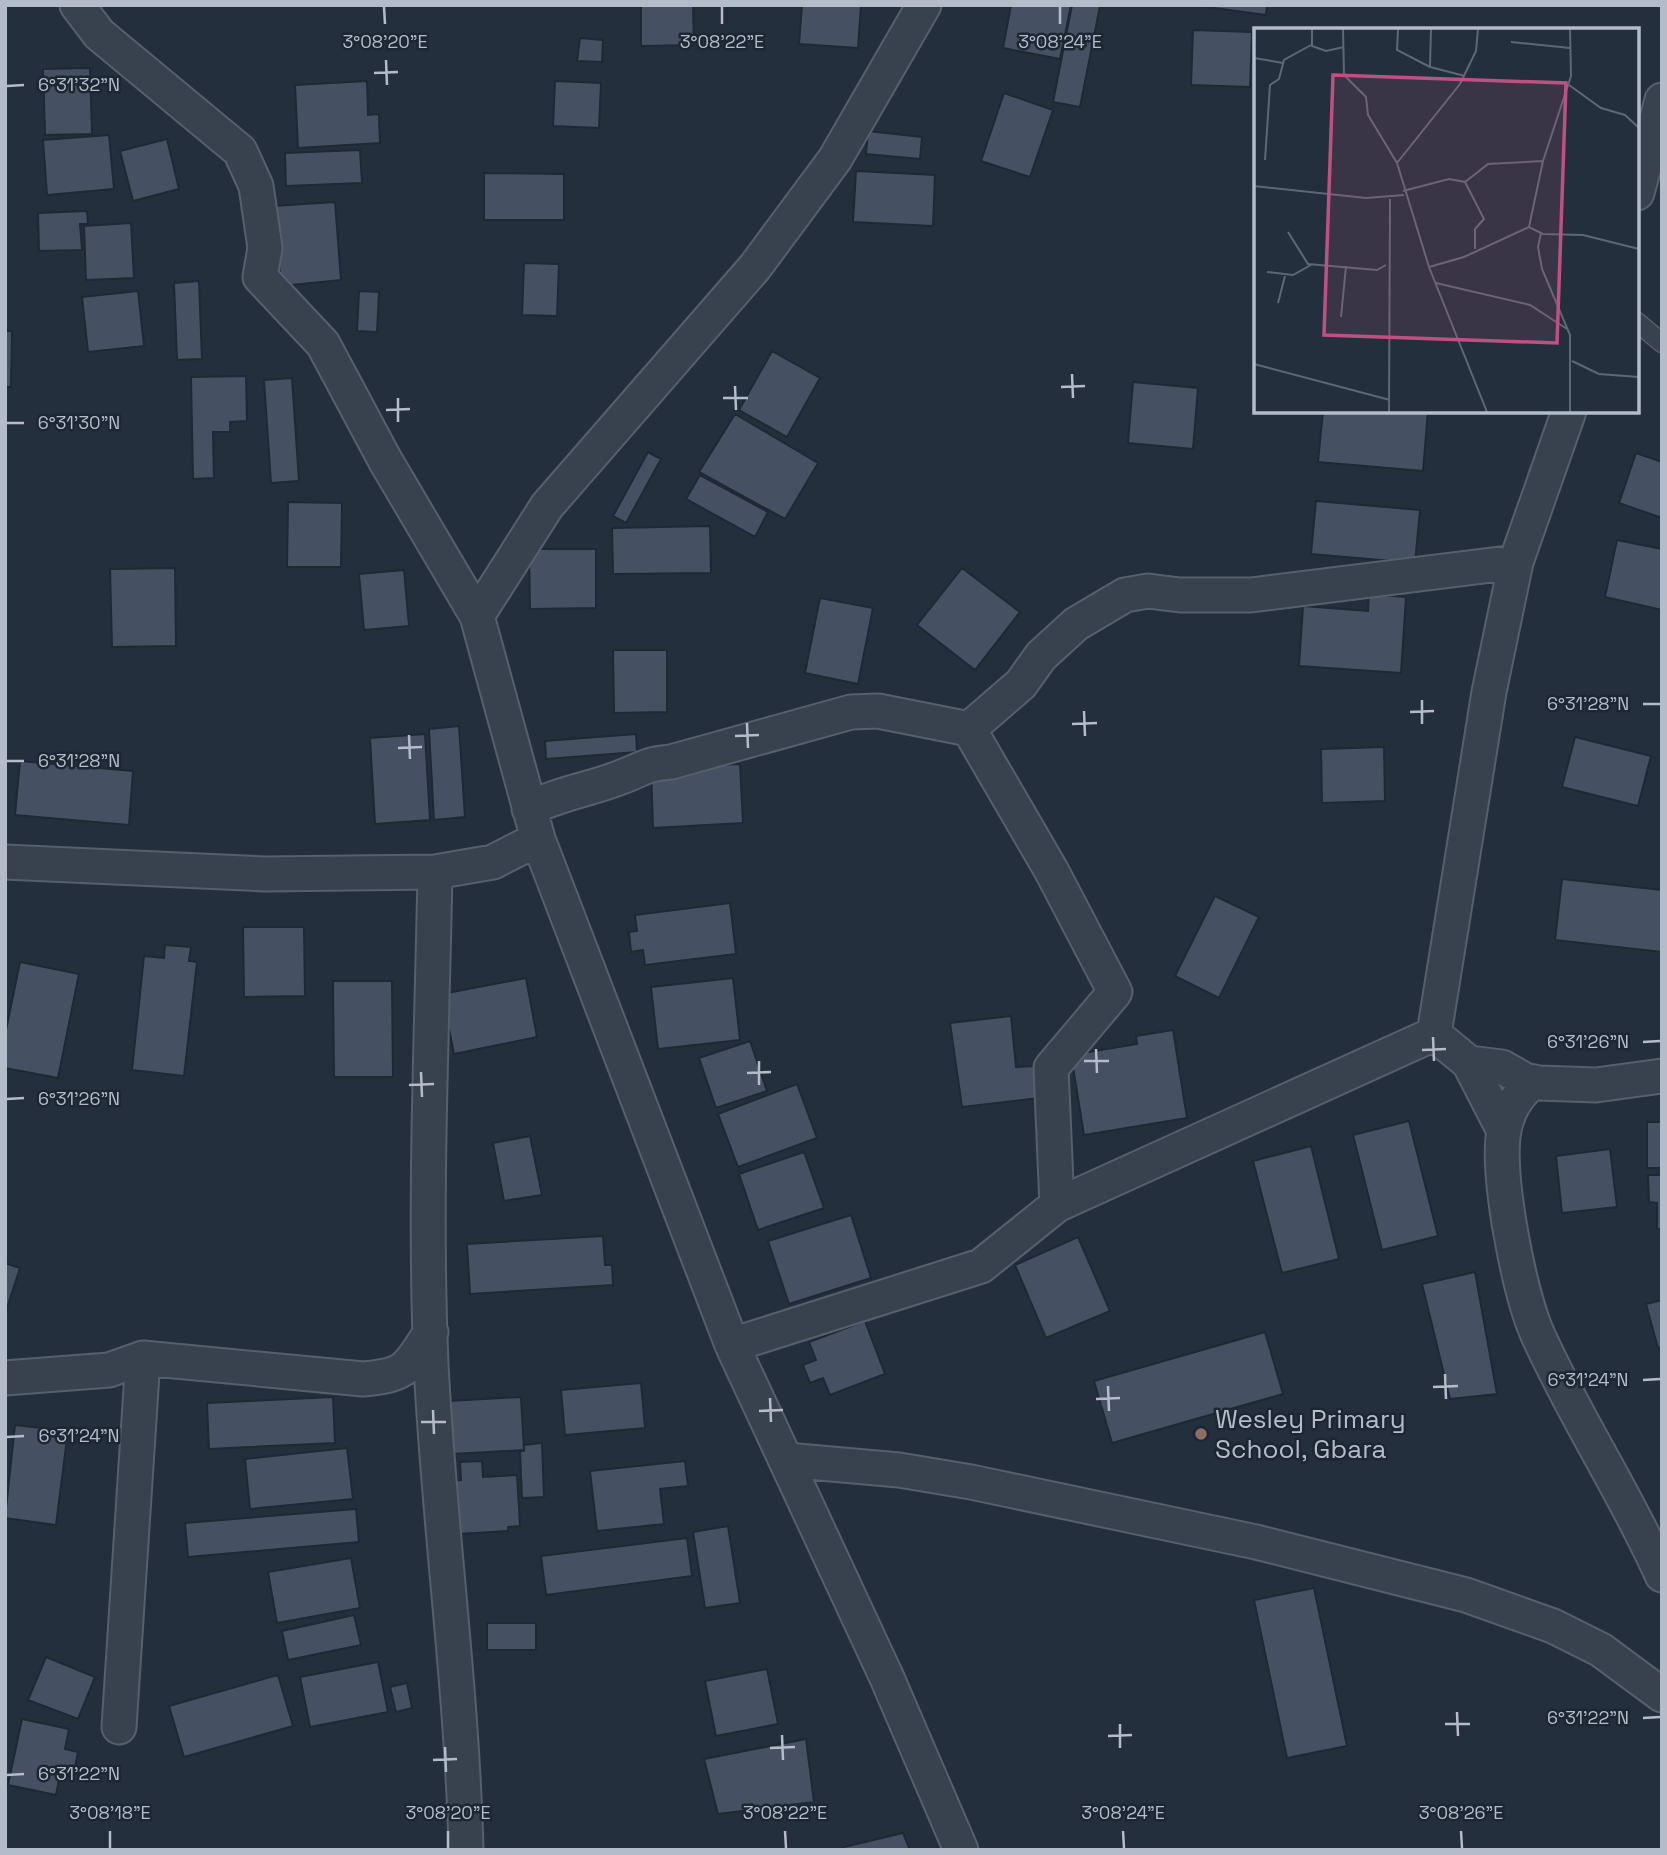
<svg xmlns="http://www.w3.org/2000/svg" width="1667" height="1855" font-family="'Space Grotesk',sans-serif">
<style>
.building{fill:#455162;stroke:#1f2835;stroke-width:2}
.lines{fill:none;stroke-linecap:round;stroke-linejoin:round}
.lane-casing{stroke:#565f6c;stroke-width:21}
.street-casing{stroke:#565f6c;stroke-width:37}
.lane{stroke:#38414e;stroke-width:18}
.street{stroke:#38414e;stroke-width:33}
.ticks{fill:none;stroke:#b4bcc9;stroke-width:2.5}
.education-dot{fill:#8d6e63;stroke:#1d2633;stroke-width:2.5}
.labels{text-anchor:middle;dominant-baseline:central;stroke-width:5;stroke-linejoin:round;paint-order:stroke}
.poi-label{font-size:26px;fill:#b4bcc9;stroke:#1d2633;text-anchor:start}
.inset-road{fill:none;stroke:#5e6776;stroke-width:2}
.view{fill:#bd5182;fill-opacity:0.15;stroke:#bd5182;stroke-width:3.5}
.inset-edge{fill:none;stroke:#b4bcc9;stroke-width:3.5}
.ticks-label{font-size:18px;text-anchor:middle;fill:#b4bcc9;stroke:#1d2633;stroke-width:5;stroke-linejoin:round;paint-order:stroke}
</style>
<rect width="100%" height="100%" fill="#242f3e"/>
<!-- building -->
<path class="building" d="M641 5H693L694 45 641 46Z
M802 5H861L858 48 799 44Z
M1011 5H1071L1060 59 1003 48Z
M1072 5 1100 6 1080 107 1053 102Z
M1192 5H1267L1266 15Z
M1193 30 1252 32 1250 87 1191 85Z
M580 38 603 40 602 62 577 61Z
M90 68 92 134 45 135 43 69Z
M367 81 368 115 379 114 380 143 298 148 295 85Z
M555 81 601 83 599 128 553 126Z
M1004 93 1053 110 1030 177 981 161Z
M868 131 922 137 920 159 866 154Z
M109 135 114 189 47 195 43 140Z
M167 139 179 189 133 201 120 151Z
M360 150 362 183 286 186 285 153Z
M856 171 935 175 933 226 853 222Z
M484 173 564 174V220H484Z
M335 202 341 280 281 286 274 206Z
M87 211 88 224H80L82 250 39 251 38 213Z
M131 223 134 278 86 280 84 226Z
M524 263 559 264 557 316 522 315Z
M199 281 202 359 177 360 174 283Z
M138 291 144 346 88 352 82 297Z
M359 291 379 292 377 332 357 331Z
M5 331H12L11 387H5Z
M772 351 820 378 787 437 739 410Z
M246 376 247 421 230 422V432H213L214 478 193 479 191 377Z
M292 378 299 481 271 483 264 380Z
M1133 382 1198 388 1193 449 1128 443Z
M1323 411H1428L1423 471 1318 462Z
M735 414 818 463 785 519 699 472Z
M648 452 661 459 626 523 613 516Z
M1636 453 1662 462V518L1619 503Z
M700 475 768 512 755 537 686 499Z
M1316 501 1420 510 1415 563 1311 554Z
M288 502 342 503 341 567H287Z
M710 526 711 573 613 574 612 528Z
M1617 540 1662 549V610L1605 597Z
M529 549H596V608L530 609Z
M175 568 176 646 112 647 110 569Z
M962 568 1020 612 975 670 917 625Z
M404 570 409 626 364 630 359 574Z
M1369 594 1406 597 1401 673 1299 666 1303 606 1368 611Z
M820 598 873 608 858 684 805 673Z
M613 650H667V712L614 713Z
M459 726 465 817 434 820 429 729Z
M425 734 430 820 375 824 370 738Z
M636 734 637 752 546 759 545 741Z
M1575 737 1651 756 1638 806 1562 787Z
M1384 747 1385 801 1322 803 1321 749Z
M20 761 133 771 129 825 15 815Z
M740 764 743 823 653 828 651 768Z
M1562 879 1662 890V952L1555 940Z
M1215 896 1259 917 1219 998 1175 976Z
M730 903 736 954 645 965 643 950 631 952 629 932 637 931 635 915Z
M243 927H304L305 996 244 997Z
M165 945 191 947 189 961 197 962 184 1076 132 1070 144 956 164 958Z
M20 962 79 974 58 1078 5 1068V1035Z
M526 978 537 1037 454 1054 442 994Z
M733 978 740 1040 658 1049 651 987Z
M333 981H392L393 1077H334Z
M1011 1016 1016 1067 1035 1066 1039 1098 962 1107 950 1023Z
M1173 1030 1187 1118 1084 1135 1071 1055 1137 1044 1136 1036Z
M750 1041 767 1091 716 1108 699 1058Z
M797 1084 817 1138 738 1167 718 1114Z
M1409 1121 1438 1236 1382 1250 1353 1135Z
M1647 1122H1662V1168H1647Z
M530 1136 542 1195 504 1201 493 1143Z
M1311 1146 1339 1259 1282 1273 1253 1161Z
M1610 1149 1617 1207 1562 1213 1556 1156Z
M804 1152 824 1208 758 1230 739 1174Z
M1648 1175H1662V1229H1657V1203L1649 1202Z
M851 1215 871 1278 789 1304 768 1241Z
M603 1236 605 1265H612L613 1285 470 1294 467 1244Z
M1078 1237 1110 1311 1046 1338 1015 1265Z
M5 1263 20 1268 5 1314Z
M1475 1272 1497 1394 1450 1399 1422 1284Z
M1662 1300V1347L1658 1348 1646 1304Z
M865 1321 885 1374 830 1395 823 1378 810 1383 803 1365 816 1360 809 1342Z
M1265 1332 1283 1394 1112 1443 1094 1381Z
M641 1383 645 1428 565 1435 561 1390Z
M333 1397 335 1443 209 1449 207 1403Z
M521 1397 524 1450 452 1454 449 1401Z
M15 1425 68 1431 56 1525 5 1518Z
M542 1443 544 1497 522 1498 520 1451H524V1445Z
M347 1448 353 1499 250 1509 245 1459Z
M482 1461 483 1477 517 1475 520 1526 508 1527V1531L458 1534 451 1481 461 1480 460 1462Z
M685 1461 688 1486 660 1489 664 1524 597 1531 590 1471Z
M356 1509 359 1542 188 1557 185 1523Z
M728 1526 740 1603 705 1608 693 1532Z
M687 1538 692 1576 546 1595 541 1556Z
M351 1558 360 1608 277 1623 268 1572Z
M1314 1588 1347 1746 1287 1758 1254 1600Z
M354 1615 361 1645 288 1660 282 1631Z
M487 1623H536V1650H487Z
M46 1657 95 1677 78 1719 28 1700Z
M378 1662 388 1712 310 1727 300 1677Z
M767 1669 778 1724 716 1736 705 1681Z
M278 1675 293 1726 184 1757 169 1706Z
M407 1683 412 1708 396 1712 390 1687Z
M22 1719 69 1729 65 1749 78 1752 74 1772 61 1769 56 1795 8 1785Z
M806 1739 814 1802 718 1814 704 1759Z
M903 1833 910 1850H844V1847Z"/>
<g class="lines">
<!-- lane casing -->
<g class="lane-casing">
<path id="lane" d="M1637 322 1662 343"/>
</g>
<!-- street casing -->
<g class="street-casing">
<path id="street" d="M77 5 99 34 240 151 256 186 265 248 260 277 323 344 385 460 477 616 538 839 732 1345 887 1678 961 1850
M1637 193 1662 100
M477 616 547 506 755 267 835 159 924 5
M969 729 1021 684 1041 656 1076 624 1125 595 1148 591 1180 595H1251L1516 562
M529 809C559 793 593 789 624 776 645 768 646 764 671 762L851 712 878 711 969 729 1051 870 1115 992 1051 1068 1057 1205
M5 862 265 874 435 872 493 862 538 839
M435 872C432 1035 424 1201 431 1364 439 1526 462 1687 466 1850
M1434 1034 1489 692 1516 562 1569 411
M1469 1063 1504 1131
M1525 1080 1526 1088C1515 1099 1507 1114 1504 1130 1496 1175 1519 1291 1537 1333 1574 1416 1625 1492 1662 1575
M732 1345 981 1266 1057 1205 1434 1034 1469 1063 1502 1067 1525 1080 1539 1083 1596 1085 1662 1076
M5 1378 109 1370 143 1358 363 1379C408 1375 407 1368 431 1332
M786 1460 899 1470 971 1482 1256 1542 1466 1595 1553 1626 1601 1650 1662 1695
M119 1727 143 1358"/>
</g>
<!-- lane -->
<use href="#lane" class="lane"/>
<!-- street -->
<use href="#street" class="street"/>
</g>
<!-- ticks -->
<path class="ticks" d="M384 7 385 24M722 7V24M1060 7V24M386 60 387 85M374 73 398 72M7 86 24 85M1072 374 1073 398M735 386 736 410M1061 387 1085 386M398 398V422M723 398H748M386 410 410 409M7 423H24M1422 700V724M1643 704H1660M1084 711 1085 736M1410 712 1434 711M747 723 748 748M1072 724 1097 723M409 735 410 759M735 736 759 735M398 748 422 747M7 761H24M1433 1037 1434 1061M1643 1042 1660 1041M1096 1049 1097 1073M1422 1050 1446 1049M759 1061V1085M1084 1061H1109M421 1072 422 1097M747 1073 771 1072M409 1085 434 1084M7 1099 24 1098M1445 1374 1446 1399M1643 1380 1660 1379M1108 1386 1109 1411M1433 1387 1458 1386M770 1398 771 1422M1096 1399 1120 1398M433 1410 434 1434M759 1411 783 1410M421 1422H446M7 1437 24 1436M1457 1712 1458 1736M1643 1718 1660 1717M1120 1724V1748M1445 1724H1470M782 1735 783 1760M1108 1736 1132 1735M445 1747 446 1772M770 1748 795 1747M433 1760 457 1759M7 1775 24 1774M110 1831V1848M448 1831V1848M785 1831 786 1848M1123 1831 1124 1848M1461 1831 1462 1848"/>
<!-- markers -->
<circle class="education-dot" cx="1201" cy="1434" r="7"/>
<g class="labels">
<!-- poi labels -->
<g class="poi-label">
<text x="1215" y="1419">Wesley Primary<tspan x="1215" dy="30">School, Gbara</tspan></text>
</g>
</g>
<!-- overview -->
<g transform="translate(1254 28)">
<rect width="385" height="385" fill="#242f3e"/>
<path class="inset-road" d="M58 1V18L72 23 90 19M89 1 90 47 112 69 114 87 143 135 175 239 233 384M144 1 143 22 176 39M177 1 176 39 211 48M257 14 316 20M0 30 29 35M315 57 347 80 371 87 385 100M11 132 16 57 25 51 30 32 57 17M143 135 206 56 222 23 224 1M211 154 234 136 289 133M0 158 112 170 150 167M149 163 195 151 211 154 230 191 221 201V221M275 199 289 133 317 48 316 1M34 204 54 236 123 242 132 237M287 205 284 219 288 241 316 307V384M175 239 210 229 275 199 289 206 329 207 385 221M13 244 39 247 57 237M182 255 276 277 313 301M24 275 31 248M87 289 92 238M318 333 345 346 385 349M0 336 136 372M135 384 136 171"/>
<path class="view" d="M79 47 312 55 303 315 70 307Z"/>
<rect width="385" height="385" class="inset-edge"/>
</g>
<g class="ticks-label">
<text x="385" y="48">3°08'20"E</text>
<text x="722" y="48">3°08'22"E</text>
<text x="1060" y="48">3°08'24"E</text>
<text x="79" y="91">6°31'32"N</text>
<text x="79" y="429">6°31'30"N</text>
<text x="1588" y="710">6°31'28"N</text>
<text x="79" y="767">6°31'28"N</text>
<text x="1588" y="1048">6°31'26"N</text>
<text x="79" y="1105">6°31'26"N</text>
<text x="1588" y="1386">6°31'24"N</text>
<text x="79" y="1442">6°31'24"N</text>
<text x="1588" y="1724">6°31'22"N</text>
<text x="79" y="1780">6°31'22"N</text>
<text x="110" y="1819">3°08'18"E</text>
<text x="448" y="1819">3°08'20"E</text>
<text x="785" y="1819">3°08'22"E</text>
<text x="1123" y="1819">3°08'24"E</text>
<text x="1461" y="1819">3°08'26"E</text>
</g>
<!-- border -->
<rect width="1667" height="1855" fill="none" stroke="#b4bcc9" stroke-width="14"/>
</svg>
